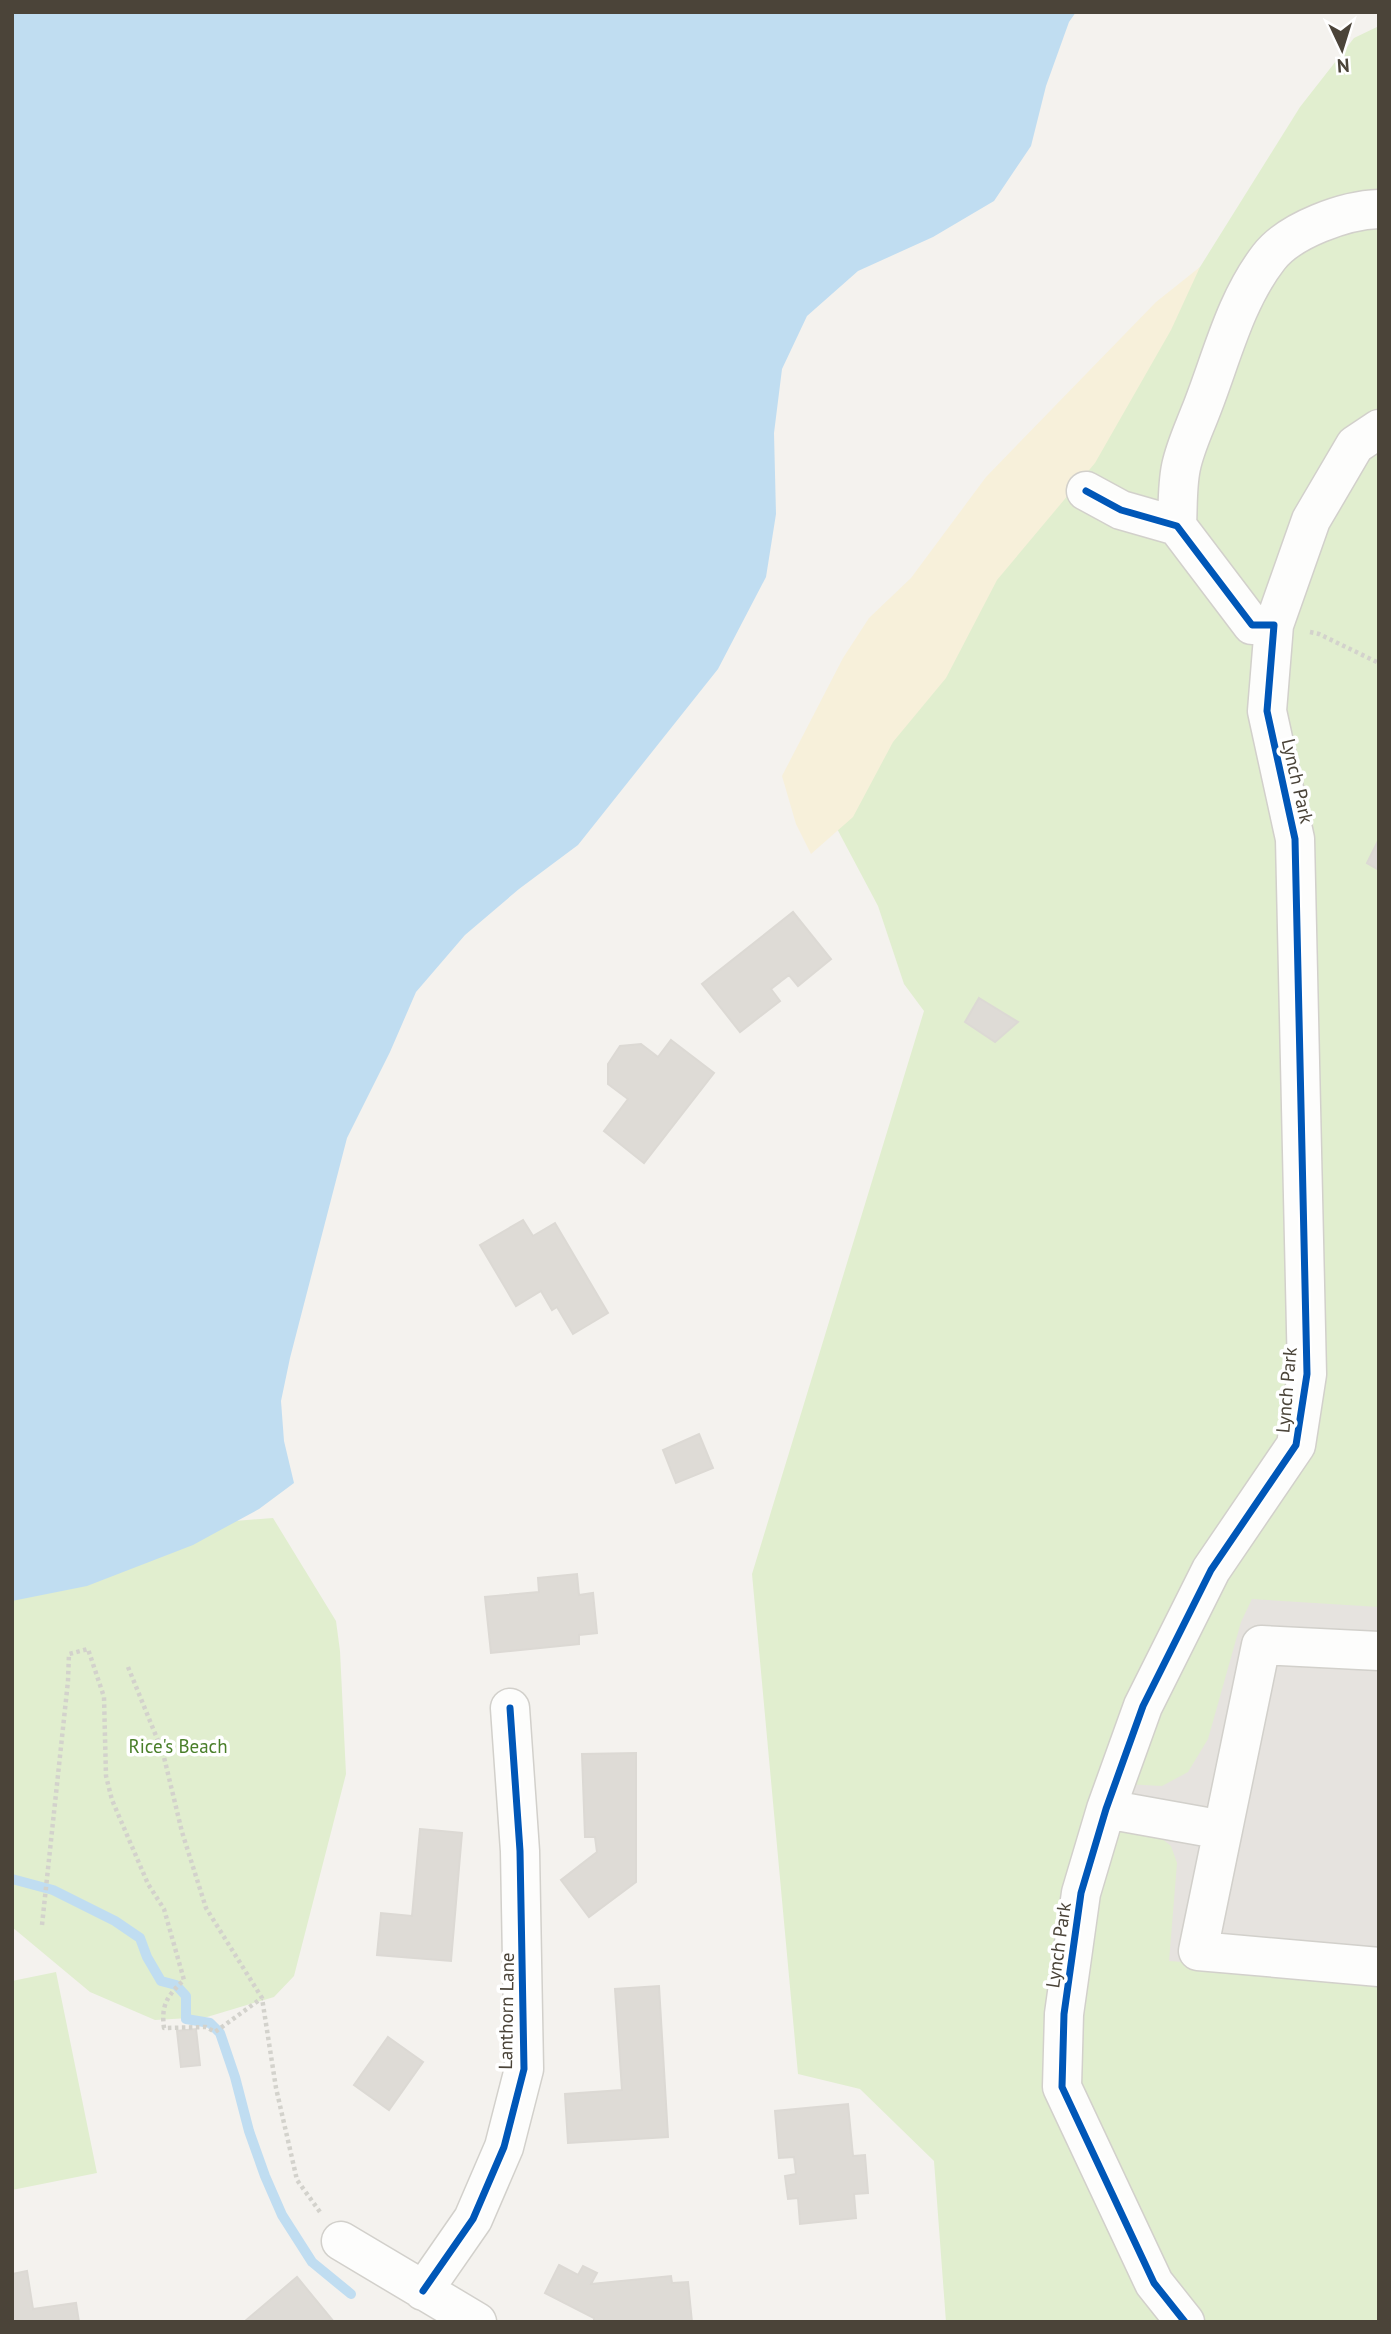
<svg xmlns="http://www.w3.org/2000/svg" width="1391" height="2334" font-family="'PT Sans',sans-serif">
<style>
.green{fill:#e1eecf}
.sand{fill:#f7f0da}
.parking{fill:#e6e3df}
.water{fill:#c0ddf1}
.lines{fill:none;stroke-linecap:round;stroke-linejoin:round}
.stream{stroke:#c0ddf1;stroke-width:10}
.building{fill:#dedbd6;stroke:#dcd9d4;stroke-width:2}
.minor-casing{stroke:#d2d0cb;stroke-width:41}
.path{stroke:#d3d2cc;stroke-width:4.5;stroke-dasharray:3.5 3.5;stroke-linecap:butt}
.minor{stroke:#fdfdfc;stroke-width:38}
.cycleway-casing{stroke:#fff;stroke-width:11}
.cycleway{stroke:#0057b8;stroke-width:7}
.labels{text-anchor:middle;dominant-baseline:central;stroke-width:7;stroke-linejoin:round;paint-order:stroke}
.street-label{font-size:19px;fill:#4b4439;stroke:#fff}
.park-label{font-size:19px;fill:#4a7f2a;stroke:#fff}
</style>
<rect width="100%" height="100%" fill="#f4f2ee"/>
<!-- green -->
<path class="green" d="M1379 26V2322H946L934 2161 860 2089 798 2074 752 1574 924 1011 904 984 878 906 808 774 1156 312 1200 267 1300 107 1354 38Z
M273 1518 336 1621 340 1651 346 1774 294 1976 274 1997 207 2017 155 2020 90 1992 12 1927V1539Z
M56 1972 97 2173 12 2190V1981Z"/>
<!-- sand -->
<path class="sand" d="M1200 267 1171 330 1095 463 997 580 946 678 893 742 853 817 811 854 796 824 782 776 843 658 869 618 911 578 986 477 1156 302Z"/>
<!-- parking -->
<path class="parking" d="M1252 1599 1379 1607V1976L1169 1961 1177 1863 1171 1846 1155 1833 1125 1784 1162 1786 1188 1772 1208 1739 1241 1622Z"/>
<!-- water -->
<path class="water" d="M12 12H1076L1069 22 1046 86 1031 146 994 201 933 237 858 271 807 316 782 369 774 433 776 514 766 577 718 669 578 845 519 889 465 935 416 992 390 1052 347 1138 290 1358 281 1401 284 1441 294 1483 259 1509 193 1545 87 1586 12 1601Z"/>
<g class="lines">
<!-- stream -->
<path class="stream" d="M12 1879 53 1890 115 1921 140 1938 147 1957 161 1981 176 1985 186 1996V2019L210 2023 220 2033 235 2077 249 2131 265 2176 282 2215 312 2262 351 2294"/>
</g>
<!-- building -->
<path class="building" d="M1379 839V870L1367 863Z
M793 912 831 959 798 986 789 975 771 989 780 1001 740 1032 702 984Z
M979 998 1018 1022 995 1042 965 1022Z
M671 1040 714 1073 644 1163 604 1131 628 1099 608 1084V1064L620 1046 641 1044 658 1057Z
M523 1220 533 1236 555 1223 608 1313 573 1334 557 1307 552 1310 541 1291 516 1306 480 1245Z
M699 1434 713 1468 676 1483 663 1450Z
M577 1574 579 1595 593 1593 597 1633 579 1635V1644L491 1653 485 1597 539 1592 538 1578Z
M636 1753V1882L589 1917 561 1880 597 1852 595 1837H585L582 1754Z
M420 1829 462 1833 451 1961 377 1955 381 1913 412 1916Z
M659 1986 668 2137 568 2143 565 2094 622 2090 615 1989Z
M196 2029 200 2065 181 2067 177 2031Z
M388 2037 423 2062 389 2110 354 2085Z
M848 2104 853 2156 865 2155 868 2193 854 2194 856 2218 800 2224 798 2198 788 2199 785 2176 796 2174 794 2157 779 2158 775 2111Z
M559 2265 578 2275 583 2266 597 2273 591 2284 671 2276 672 2283 688 2282 692 2322H594V2318L545 2293Z
M27 2271 33 2309 76 2303 79 2322H12V2274Z
M297 2277 334 2322H244Z"/>
<g class="lines">
<!-- minor casing -->
<g class="minor-casing">
<path id="minor" d="M1086 491 1121 510 1177 526 1252 625H1274L1267 711 1295 839 1307 1374 1296 1445 1211 1570 1143 1706 1106 1809 1081 1893 1064 2014 1062 2087 1154 2283 1185 2322
M1177 526C1178 507 1177 486 1181 467 1185 448 1193 431 1200 413 1221 361 1234 302 1269 257 1290 230 1345 210 1379 209
M1274 625 1311 520 1355 445 1379 429
M1379 1651 1261 1645 1198 1951 1379 1967
M1106 1809 1223 1830
M341 2241 477 2322
M423 2291 473 2219 504 2147 524 2069 520 1851 510 1708"/>
</g>
<!-- path -->
<path class="path" d="M1310 632 1319 634 1379 663
M128 1667 163 1753 182 1832 206 1908 262 1998 276 2088 297 2180 320 2212
M42 1925 68 1681 69 1654 88 1649 104 1697 106 1776 112 1800 148 1884 164 1909 184 1980C167 1996 161 2005 164 2028L206 2027 215 2032 262 1998"/>
<!-- minor -->
<use href="#minor" class="minor"/>
<!-- cycleway casing -->
<g class="cycleway-casing">
<path id="cycleway" d="M1086 491 1121 510 1177 526 1252 625H1274L1267 711 1295 839 1307 1374 1296 1445 1211 1570 1143 1706 1106 1809 1081 1893 1064 2014 1062 2087 1154 2283 1185 2322
M423 2291 473 2219 504 2147 524 2069 520 1851 510 1708"/>
</g>
<!-- cycleway -->
<use href="#cycleway" class="cycleway"/>
</g>
<g class="labels">
<!-- street labels -->
<g class="street-label">
<text transform="translate(1298 781) rotate(77)">Lynch Park</text>
<text transform="translate(1286 1390) rotate(-85)">Lynch Park</text>
<text transform="translate(1058 1945) rotate(-82)">Lynch Park</text>
<text transform="translate(506 2011) rotate(-89)">Lanthorn Lane</text>
</g>
<!-- park labels -->
<g class="park-label">
<text x="178" y="1746">Rice's Beach</text>
</g>
</g>
<!-- border -->
<rect width="1391" height="2334" fill="none" stroke="#4b4439" stroke-width="28"/>
<!-- north arrow -->
<g transform="translate(1342 49) rotate(176)" stroke="#ffffff" stroke-width="5" paint-order="stroke">
<path d="M0-5L12 26L0 18L-12 26Z" fill="#4b4439"/>
<text y="-10" font-size="19" font-weight="bold" text-anchor="middle" fill="#4b4439">N</text>
</g>
</svg>
